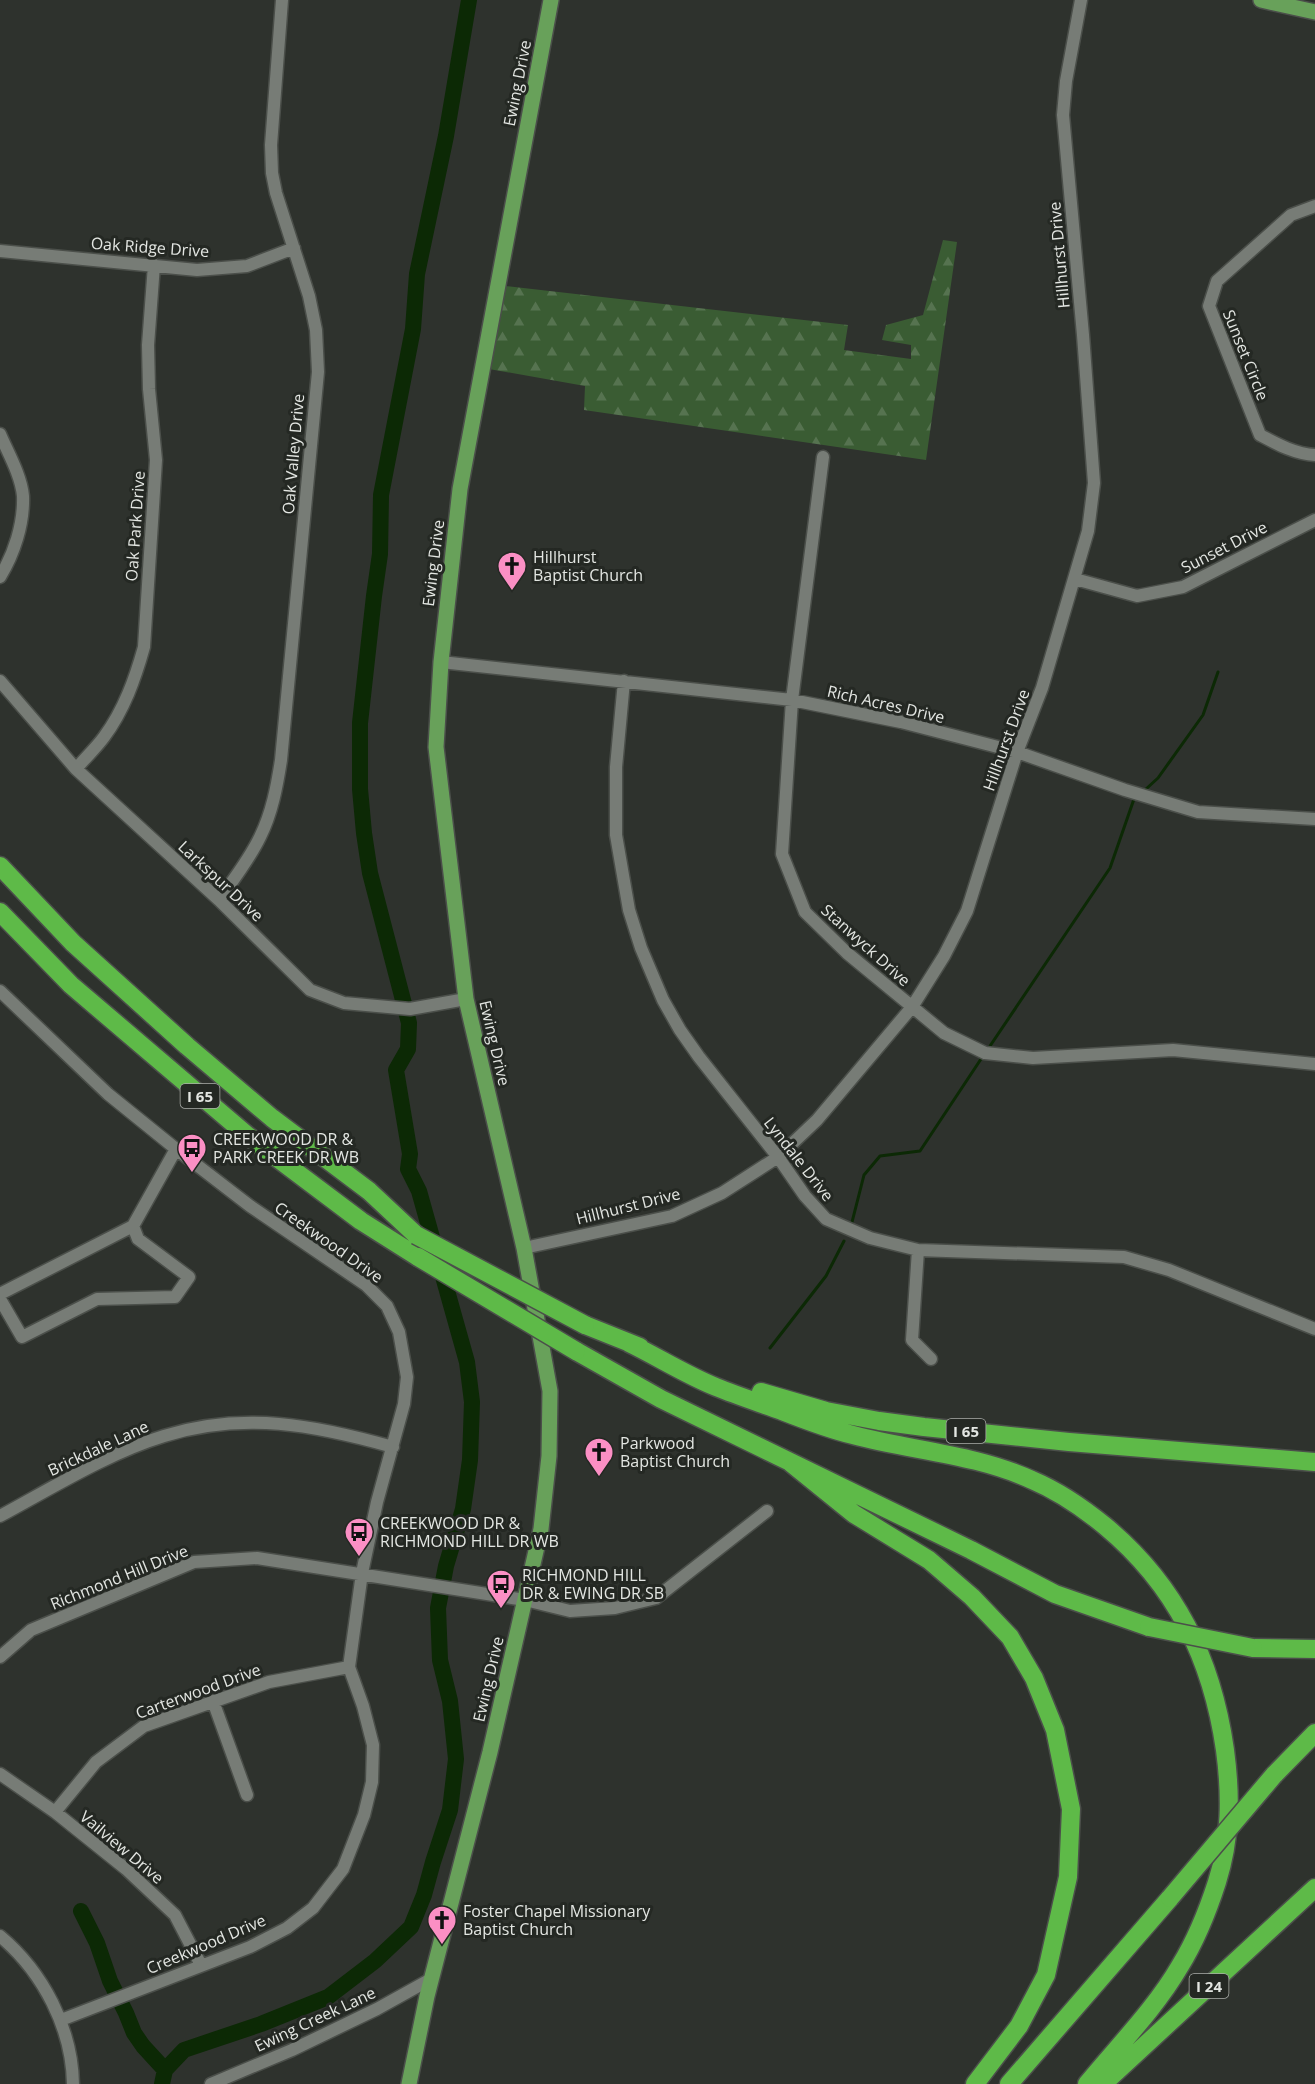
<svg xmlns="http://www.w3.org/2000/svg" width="1315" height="2084" font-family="'Open Sans',sans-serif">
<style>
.forest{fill:url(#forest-firs)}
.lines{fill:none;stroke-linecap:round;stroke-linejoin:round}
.stream{stroke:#0c2905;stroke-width:3}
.river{stroke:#0c2905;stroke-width:16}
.minor-casing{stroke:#4b4f4a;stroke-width:15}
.major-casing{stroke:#4b4f4a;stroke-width:18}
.highway-casing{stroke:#4b4f4a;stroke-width:21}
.minor{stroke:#777c76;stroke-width:12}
.major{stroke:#68a15a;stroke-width:15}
.highway{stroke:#5eba48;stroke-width:18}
.highway-bridge-casing{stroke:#4b4f4a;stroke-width:21;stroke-linecap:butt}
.highway-bridge{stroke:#5eba48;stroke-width:18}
.labels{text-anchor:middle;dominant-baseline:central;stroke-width:6;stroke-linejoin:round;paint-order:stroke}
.shield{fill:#242823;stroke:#aaada9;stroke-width:1.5}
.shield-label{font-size:15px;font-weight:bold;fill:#e3e6e2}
.street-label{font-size:16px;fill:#e3e6e2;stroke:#242823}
.poi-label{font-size:16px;fill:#e3e6e2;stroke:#242823;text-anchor:start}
</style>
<defs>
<pattern id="forest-firs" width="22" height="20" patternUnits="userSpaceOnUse" patternTransform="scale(1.5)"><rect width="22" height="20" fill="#3a5c33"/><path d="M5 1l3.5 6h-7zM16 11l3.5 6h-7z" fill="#567350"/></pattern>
</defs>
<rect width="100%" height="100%" fill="#2e322d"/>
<!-- forest -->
<path class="forest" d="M943 240 957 242 926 460 584 410 585 386 489 369 505 286 848 325 844 350 911 359V345L882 340 886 325 923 315Z"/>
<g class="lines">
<!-- stream -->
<path class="stream" d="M1146 789 1158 778 1203 715 1218 672
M990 1046 1110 868 1134 799
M851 1226 864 1175 880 1156 920 1151 981 1059
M770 1348 826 1276 844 1241"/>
<!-- river -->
<path class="river" d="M81 1911 97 1943 110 1981 126 2013 134 2033 143 2046 165 2070
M162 2084 165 2070 184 2050 261 2024 328 1997 375 1961 411 1927 424 1895 433 1862 450 1810 456 1759 450 1701 440 1660 438 1608 446 1566 463 1509 470 1460 472 1402 467 1362 419 1191 408 1169 410 1154 396 1070 408 1049 409 1023 370 873 364 833 360 789V723L374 596 380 554 381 495 413 329 417 274 446 136 469 0"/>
<!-- minor casing -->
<g class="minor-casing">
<path id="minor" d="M1315 206 1291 215 1217 281 1209 306 1260 435C1277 444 1295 454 1315 455
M0 251 197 270 247 266 294 248
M0 434C8 453 21 475 23 496 24 524 14 554 0 577
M823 457 792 700 782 854 805 912 847 953 944 1033 985 1053 1033 1058 1173 1050 1315 1064
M1075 579 1137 596 1183 587 1315 520
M441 662 792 700 901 722 1017 752 1125 790 1198 812 1315 819
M0 681 76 769 219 900 310 990 344 1003 410 1009 466 999
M624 681 616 767V835L629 910 641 948 663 1000 680 1030 699 1057 778 1157 805 1196 826 1219 870 1238 918 1250 1124 1257 1169 1270 1315 1329
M76 769C85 758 96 748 104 737 124 710 135 679 144 647L156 460 149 389 148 345 154 265
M219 900C233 880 249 860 260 837 272 813 277 786 281 760L318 372 316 330 309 296 276 193 272 173 271 145 282 0
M0 991 108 1094 176 1149 250 1206 366 1285 387 1306 399 1332 407 1377 404 1404 377 1502 362 1573 349 1667 363 1706 373 1745 372 1782 364 1815 343 1869 313 1908 287 1928 250 1947 61 2020
M524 1248 672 1216 722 1193 778 1157 817 1120 912 1007 944 956 967 911 1017 752 1042 688 1088 531 1094 483 1083 335 1063 115 1066 81 1081 0
M918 1250 912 1340 931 1359
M0 1294 133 1226 176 1149
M0 1299 22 1337 97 1299 175 1297 189 1277 138 1239 133 1226
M0 1516C52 1488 108 1453 164 1436 243 1411 315 1425 393 1447
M0 1657 31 1630 194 1562 257 1558 525 1600 570 1611 615 1608 656 1598 767 1511
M213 1701 247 1795
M0 1774 55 1812 126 1869 175 1915 201 1965
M55 1812 96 1762 144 1726 269 1682 349 1667
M0 1936C43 1972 72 2028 73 2084
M211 2084 292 2050 377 2009 431 1979"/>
</g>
<!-- major casing -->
<g class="major-casing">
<path id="major" d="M1261 0 1315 12
M409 2084 427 1996 490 1752 541 1529 549 1456 550 1391 524 1248 466 999 436 747 441 662 460 489 551 0"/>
</g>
<!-- highway casing -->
<g class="highway-casing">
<path id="highway" d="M0 866 73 943 187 1046 272 1118 369 1191 416 1235
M0 912 71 985 248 1136 361 1221 418 1257
M585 1325 640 1347
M629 1343C658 1357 686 1375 716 1387 738 1396 760 1403 782 1411 805 1420 828 1429 853 1435 913 1451 975 1454 1032 1480 1058 1491 1083 1508 1105 1526 1176 1585 1212 1659 1225 1750 1231 1795 1231 1838 1217 1882 1208 1910 1196 1940 1180 1966 1155 2009 1118 2046 1087 2084
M576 1351 661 1399 971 1550 1055 1594 1149 1627
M761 1392 826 1411 879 1421 924 1427 1069 1442 1315 1462
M791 1463 854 1514 929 1560 972 1597 1010 1637 1034 1678 1055 1730 1071 1809 1068 1877 1046 1975 1019 2026 975 2084
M1253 1648 1315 1649
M1274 1775 1315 1733
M1009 2084 1170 1898
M1103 2084 1315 1888"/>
</g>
<!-- minor -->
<use href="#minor" class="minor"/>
<!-- major -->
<use href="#major" class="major"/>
<!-- highway -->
<use href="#highway" class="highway"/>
<!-- highway-bridge casing -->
<g class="highway-bridge-casing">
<path id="highway-bridge" d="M416 1235 585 1325
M418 1257 576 1351
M1149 1627 1253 1648
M1170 1898 1274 1775"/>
</g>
<!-- highway-bridge -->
<use href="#highway-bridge" class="highway-bridge"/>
</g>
<!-- icons -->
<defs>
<g id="church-pin" transform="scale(1.5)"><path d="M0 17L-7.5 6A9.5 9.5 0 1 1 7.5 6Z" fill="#fb8fc4" stroke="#242823"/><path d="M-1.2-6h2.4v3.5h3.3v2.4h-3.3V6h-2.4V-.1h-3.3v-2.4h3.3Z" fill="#111"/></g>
<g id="bus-pin" transform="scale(1.5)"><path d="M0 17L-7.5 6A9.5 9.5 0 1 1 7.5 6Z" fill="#fb8fc4" stroke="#242823"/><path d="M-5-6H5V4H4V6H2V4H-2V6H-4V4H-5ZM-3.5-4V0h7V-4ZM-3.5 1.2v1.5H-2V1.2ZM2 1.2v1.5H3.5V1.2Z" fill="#111"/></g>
</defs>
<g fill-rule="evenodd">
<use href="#church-pin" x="512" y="566"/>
<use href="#bus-pin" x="192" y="1148"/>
<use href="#church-pin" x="599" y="1452"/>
<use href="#bus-pin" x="359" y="1532"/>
<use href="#bus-pin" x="501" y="1584"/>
<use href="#church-pin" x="442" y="1920"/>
</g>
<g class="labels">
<!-- shield labels -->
<g class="shield">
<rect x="180.5" y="1084" width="39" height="24" rx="4.5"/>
<rect x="946.5" y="1419" width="39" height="24" rx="4.5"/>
<rect x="1189.5" y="1974" width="39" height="24" rx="4.5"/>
</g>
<g class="shield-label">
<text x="200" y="1096">I 65</text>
<text x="966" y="1431">I 65</text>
<text x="1209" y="1986">I 24</text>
</g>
<!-- street labels -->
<g class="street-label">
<text transform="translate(517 83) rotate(-79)">Ewing Drive</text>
<text transform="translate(150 247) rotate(4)">Oak Ridge Drive</text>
<text transform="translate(1059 255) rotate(-95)">Hillhurst Drive</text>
<text transform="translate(1246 355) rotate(68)">Sunset Circle</text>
<text transform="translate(293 454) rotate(-85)">Oak Valley Drive</text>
<text transform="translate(135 526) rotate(-86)">Oak Park Drive</text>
<text transform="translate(1224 547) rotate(-27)">Sunset Drive</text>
<text transform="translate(433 563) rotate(-83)">Ewing Drive</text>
<text transform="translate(886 704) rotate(13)">Rich Acres Drive</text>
<text transform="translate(1006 740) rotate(-70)">Hillhurst Drive</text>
<text transform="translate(221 881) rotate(43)">Larkspur Drive</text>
<text transform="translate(866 945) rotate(42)">Stanwyck Drive</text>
<text transform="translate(495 1043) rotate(77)">Ewing Drive</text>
<text transform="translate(799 1159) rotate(52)">Lyndale Drive</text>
<text transform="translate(628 1206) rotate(-14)">Hillhurst Drive</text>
<text transform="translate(329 1242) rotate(35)">Creekwood Drive</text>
<text transform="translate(98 1448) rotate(-25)">Brickdale Lane</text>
<text transform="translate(119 1577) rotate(-22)">Richmond Hill Drive</text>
<text transform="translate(488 1679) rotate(-77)">Ewing Drive</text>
<text transform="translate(198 1691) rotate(-20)">Carterwood Drive</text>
<text transform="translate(122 1847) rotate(40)">Vailview Drive</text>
<text transform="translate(206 1944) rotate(-23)">Creekwood Drive</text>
<text transform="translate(315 2019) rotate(-25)">Ewing Creek Lane</text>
</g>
<!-- poi labels -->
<g class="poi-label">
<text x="533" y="557">Hillhurst<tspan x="533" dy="18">Baptist Church</tspan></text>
<text x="213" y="1139">CREEKWOOD DR &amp;<tspan x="213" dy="18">PARK CREEK DR WB</tspan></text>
<text x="620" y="1443">Parkwood<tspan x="620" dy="18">Baptist Church</tspan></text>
<text x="380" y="1523">CREEKWOOD DR &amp;<tspan x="380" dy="18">RICHMOND HILL DR WB</tspan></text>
<text x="522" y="1575">RICHMOND HILL<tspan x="522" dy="18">DR &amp; EWING DR SB</tspan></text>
<text x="463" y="1911">Foster Chapel Missionary<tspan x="463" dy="18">Baptist Church</tspan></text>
</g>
</g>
</svg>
